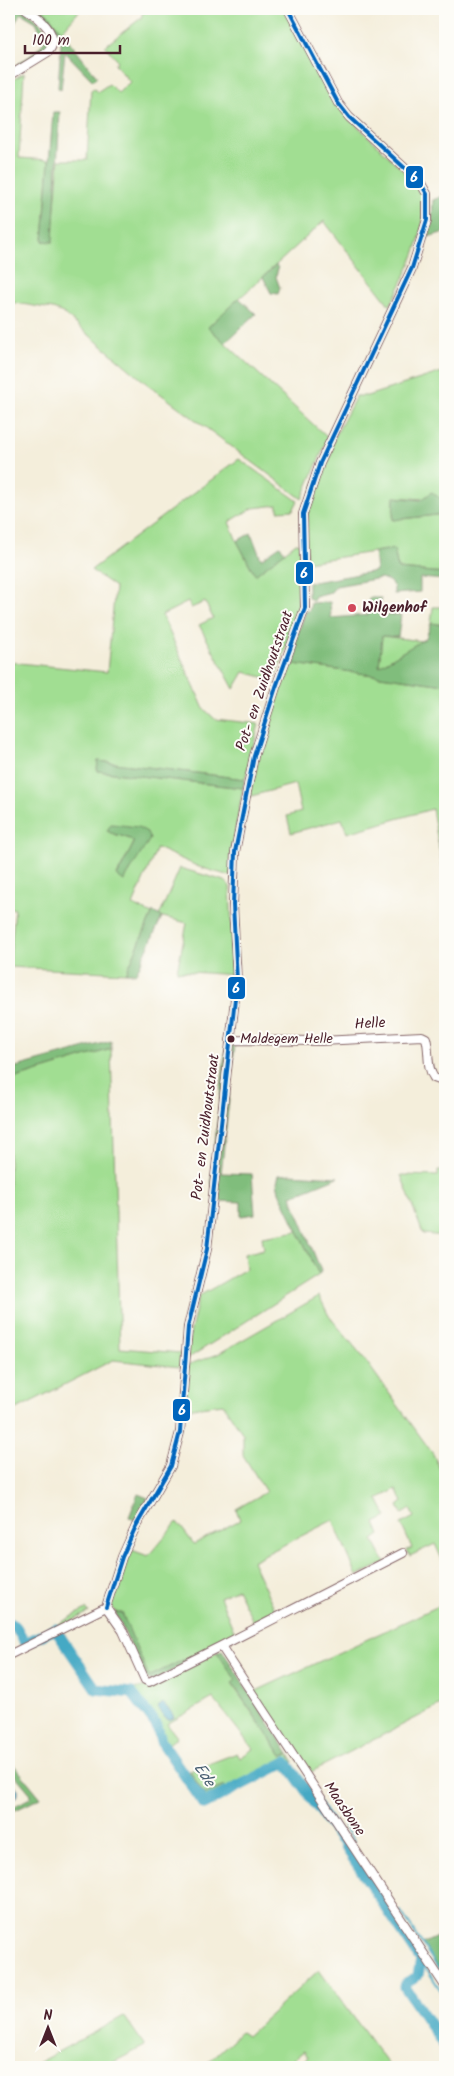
<svg xmlns="http://www.w3.org/2000/svg" width="454" height="2076" font-family="Kalam,sans-serif">
<style>
.green{fill:#a1de92;stroke:#767e5e;fill-rule:evenodd}
.forest{fill:#80bd7c;stroke:#656e54}
.water{fill:#44a9c4;stroke:#476478}
.lines{fill:none;stroke-linecap:round;stroke-linejoin:round}
.stream{stroke:#44a9c4;stroke-width:2}
.river{stroke:#44a9c4;stroke-width:11}
.minor-casing{stroke:#866769;stroke-width:10}
.minor{stroke:#fff;stroke-width:8}
.bus-1-casing{stroke:#fdfcf7;stroke-width:8}
.bus-1{stroke:#0065bd;stroke-width:4}
.poi-dot{fill:#d1495b;stroke:#fdfcf7;stroke-width:2}
.bus-dot{fill:#4a1f2b;stroke:#fdfcf7;stroke-width:2}
.labels{text-anchor:middle;dominant-baseline:central;stroke-width:4;stroke-linejoin:round;paint-order:stroke}
.bus-label{font-size:14px;fill:#4a1f2b;stroke:#fdfcf7;text-anchor:start}
.poi-label{font-size:15px;font-weight:bold;fill:#4a1f2b;stroke:#fdfcf7;text-anchor:start}
.street-label{font-size:15px;fill:#4a1f2b;stroke:#fdfcf7}
.water-label{font-size:16px;font-style:italic;fill:#475d70;stroke:#fdfcf7}
.line-badge{stroke:#fdfcf7;stroke-width:2}
.badge-label{font-size:14px;text-anchor:middle;font-weight:bold;fill:#fff}
</style>
<rect width="100%" height="100%" fill="#fdfcf7"/>
<filter id="ink" filterUnits="userSpaceOnUse"><feTurbulence type="fractalNoise" baseFrequency=".02" numOctaves="2"/><feDisplacementMap in="SourceGraphic" scale="10" xChannelSelector="R" yChannelSelector="G"/><feConvolveMatrix kernelMatrix="1 2 1 2 8 2 1 2 1" color-interpolation-filters="sRGB"/></filter>
<filter id="wash" filterUnits="userSpaceOnUse"><feTurbulence type="fractalNoise" baseFrequency=".0096" numOctaves="4" result="noise"/><feDisplacementMap in="SourceGraphic" scale="20" xChannelSelector="R" yChannelSelector="G"/><feGaussianBlur stdDeviation="1.12" result="paint"/><feColorMatrix in="noise" values="0 0 0 0 0 0 0 0 0 0 0 0 0 0 0 0 0 1.4 0 .05"/><feComposite in="paint" operator="in"/></filter>
<g filter="url(#wash)">
<rect width="100%" height="100%" fill="#f4eedb"/>
<!-- green -->
<path class="green" d="M40 9H81L61 32 47 13Z
M144 9H284L334 103 418 185C436 220 406 274 390 306L324 221 208 327 328 438 302 499 146 383 63 313 53 309 9 302V82L24 73 19 158 49 160 43 241 52 242 59 160H87L91 90 94 88 97 92 109 84 118 93 130 82 115 64 118 61 105 46 141 18Z
M445 371V510L442 500 394 497 393 520 445 514V573L398 569 394 549 307 562C306 548 304 532 305 519 310 480 338 432 356 396H367Z
M239 459 298 501 293 510 278 511V505L253 508 229 522 237 541 255 575 296 543 300 544 302 605 274 680 244 672 234 689 199 625 213 618 205 602 191 608 188 602 162 615 204 709 215 719 259 724 245 779 98 761 97 771 243 788 233 843 230 876 199 867 157 848 133 905 152 914 126 973 9 967 15 909 9 908V662L107 672 115 587 91 570ZM107 830 150 839 117 875 133 845V841C124 835 115 836 107 830Z
M433 607H445V625L431 623Z
M382 636 422 641 379 666Z
M287 663 445 685V882L432 809 347 833 342 819 291 833 287 816 301 812 295 784 248 797 265 734Z
M180 868 225 881 230 886 234 975 177 971 187 923 159 916Z
M111 1049 120 1348 181 1353 180 1367 113 1360 9 1413V1080Z
M438 1170H445V1236L423 1234 401 1175 438 1176Z
M298 1231 319 1275 187 1359V1347L199 1296 246 1269 244 1254 264 1249 262 1237Z
M319 1296 329 1316 363 1357 433 1454 445 1480V1566L435 1544 410 1556 407 1550 412 1548 401 1524 414 1517 410 1509 402 1514 398 1506 403 1502 396 1489 378 1499 387 1517 375 1523 380 1535 373 1540 385 1563 357 1576 333 1520 252 1561 278 1616 256 1627 237 1589 220 1597 236 1636 221 1645 219 1642 149 1677 122 1614 115 1612 110 1605 129 1549 148 1556 177 1522 194 1544 240 1520 236 1509 266 1492 243 1455V1434L223 1404 185 1409 187 1365 218 1354Z
M445 1603V1703L307 1774 254 1692Z
M86 1609 89 1612 23 1647 16 1630 9 1626V1621L18 1625 27 1641Z
M64 1633C72 1647 84 1673 95 1683 124 1708 190 1666 217 1652L236 1680 232 1684 282 1756 289 1754 294 1762 231 1795 224 1786 204 1795 190 1771 237 1753 240 1758 253 1749 213 1698 167 1724 177 1737 164 1748 157 1732 131 1695 104 1694 94 1690 58 1636Z
M319 1970 390 2067H295L308 2057 304 2051 283 2067H203L241 2032 247 2036Z
M124 2016 145 2046 104 2067H30Z"/>
<!-- forest -->
<path class="forest" d="M21 9C33 15 57 34 47 49 41 57 25 63 16 69L15 66 30 56 45 41 36 22 21 13 9 33V10Z
M31 9H40L47 13 97 77 93 81 65 52 61 89 58 88 61 42 51 29Z
M53 112H60L53 242 43 241Z
M445 195V232L428 237 432 222 433 200Z
M276 265 278 268 276 277 280 288 278 294 271 293 263 277Z
M239 298 256 314 225 343 208 327Z
M432 492 442 500 445 514 393 520 394 497 421 500Z
M251 533 261 559 280 546 285 552 255 575 237 541Z
M394 549 398 569 445 573V580L420 578V592L394 594V587L389 581 381 578 336 586 331 592 315 596 313 601 308 597V583L376 571 374 552Z
M369 598H381V615H401L398 637 382 636 379 666 426 638 431 623 445 625V685L287 663 306 611H309L311 603 330 602 331 618 368 615Z
M98 761 245 779 243 788 97 771Z
M111 824 138 827 147 832 150 839 124 881 117 876 133 845V841C124 835 115 836 107 831Z
M153 912 162 917 136 973H126Z
M111 1041V1049L9 1080V1069Z
M226 1043 235 1044 221 1173 252 1174 255 1214 241 1216V1202L215 1201 211 1179Z
M290 1174 338 1177 291 1196 321 1271 319 1275 279 1192 277 1182 279 1175Z
M138 1494 148 1498 136 1521 129 1517Z
M115 1612 122 1613 149 1677 219 1642 221 1645 152 1681 146 1678Z
M222 1650 289 1754 282 1756 232 1683 236 1680 217 1652Z
M9 1759 41 1798 9 1813V1809L30 1798 31 1794 9 1768Z
M190 1771 204 1794 224 1786 231 1795 204 1808 182 1776Z
M445 1933V1942L440 1953 445 1961V1972L441 1973 422 1944Z"/>
<!-- water -->
<path class="water" d="M163 1703 172 1713 174 1718 169 1720 165 1718 157 1708Z
M9 1779 18 1790V1795L9 1802Z"/>
<g class="lines">
<!-- stream -->
<path class="stream" d="M344 1826 354 1841
M400 1910 445 1979
M421 1960 445 1997"/>
<!-- river -->
<path class="river" d="M9 1623 16 1627 25 1643 55 1629
M59 1635 96 1689 132 1693 157 1726 161 1741 204 1804 286 1762 340 1839
M345 1846 421 1960 418 1975
M413 1979 406 1983 405 1987 445 2047"/>
</g>
</g>
<g filter="url(#ink)">
<g class="lines">
<!-- minor casing -->
<g class="minor-casing">
<path id="minor" d="M9 76 48 52C62 36 39 17 26 9
M230 1040 321 1041 422 1036 426 1038C430 1052 426 1067 434 1078L445 1082
M106 1607 122 1557 136 1526 171 1466 180 1432 188 1327 207 1249 237 981 233 905 235 852 254 756 276 687 305 608 303 514 320 463 412 268 427 220V194L420 182 349 117 338 103 288 9
M106 1607 123 1631 145 1680 149 1682 221 1646 445 1986
M221 1646 403 1553
M9 1655 106 1607"/>
</g>
<!-- minor -->
<use href="#minor" class="minor"/>
<!-- bus-1 casing -->
<g class="bus-1-casing">
<path id="bus-1" d="M106 1607 122 1557 136 1526 171 1466 180 1432 188 1327 207 1249 237 981 233 905 235 852 254 756 276 687 305 608 303 514 320 463 412 268 427 220V194L420 182 349 117 338 103 288 9"/>
</g>
<!-- bus-1 -->
<use href="#bus-1" class="bus-1"/>
</g>
</g>
<!-- markers -->
<circle class="poi-dot" cx="352" cy="608" r="5"/>
<circle class="bus-dot" cx="231" cy="1039" r="4.5"/>
<g class="labels">
<!-- bus labels -->
<g class="bus-label">
<text x="240" y="1039">Maldegem Helle</text>
</g>
<!-- poi labels -->
<g class="poi-label">
<text x="362" y="608">Wilgenhof</text>
</g>
<!-- street labels -->
<g class="street-label">
<text transform="translate(265 681) rotate(-71)">Pot- en Zuidhoutstraat</text>
<text transform="translate(370 1024) rotate(-4)">Helle</text>
<text transform="translate(206 1127) rotate(-83)">Pot- en Zuidhoutstraat</text>
<text transform="translate(344 1809) rotate(56)">Maasbone</text>
</g>
<!-- water labels -->
<g class="water-label">
<text transform="translate(204 1775) rotate(56)">Ede</text>
</g>
</g>
<g class="line-badge">
<rect x="405" y="165" width="19" height="24" rx="5" fill="#0065bd"/>
<rect x="295" y="561" width="19" height="24" rx="5" fill="#0065bd"/>
<rect x="227" y="976" width="19" height="24" rx="5" fill="#0065bd"/>
<rect x="172" y="1398" width="19" height="24" rx="5" fill="#0065bd"/>
</g>
<g class="badge-label">
<text x="414" y="182">6</text>
<text x="304" y="578">6</text>
<text x="236" y="993">6</text>
<text x="182" y="1415">6</text>
</g>
<!-- margin -->
<rect width="454" height="2076" fill="none" stroke="#fdfcf7" stroke-width="30"/>
<!-- north arrow -->
<g transform="translate(48 2028)" stroke="#fdfcf7" stroke-width="4" paint-order="stroke">
<path d="M0-4L9 19L0 12L-9 19Z" fill="#4a1f2b"/>
<text y="-8" font-size="14" font-weight="bold" text-anchor="middle" fill="#4a1f2b">N</text>
</g>
<!-- scale -->
<path d="M25 45v8h95v-8" fill="none" stroke="#4a1f2b" stroke-width="2.5"/>
<text x="32" y="45" font-size="15" fill="#4a1f2b" stroke="#fdfcf7" stroke-width="4" paint-order="stroke">100 m</text>
</svg>
